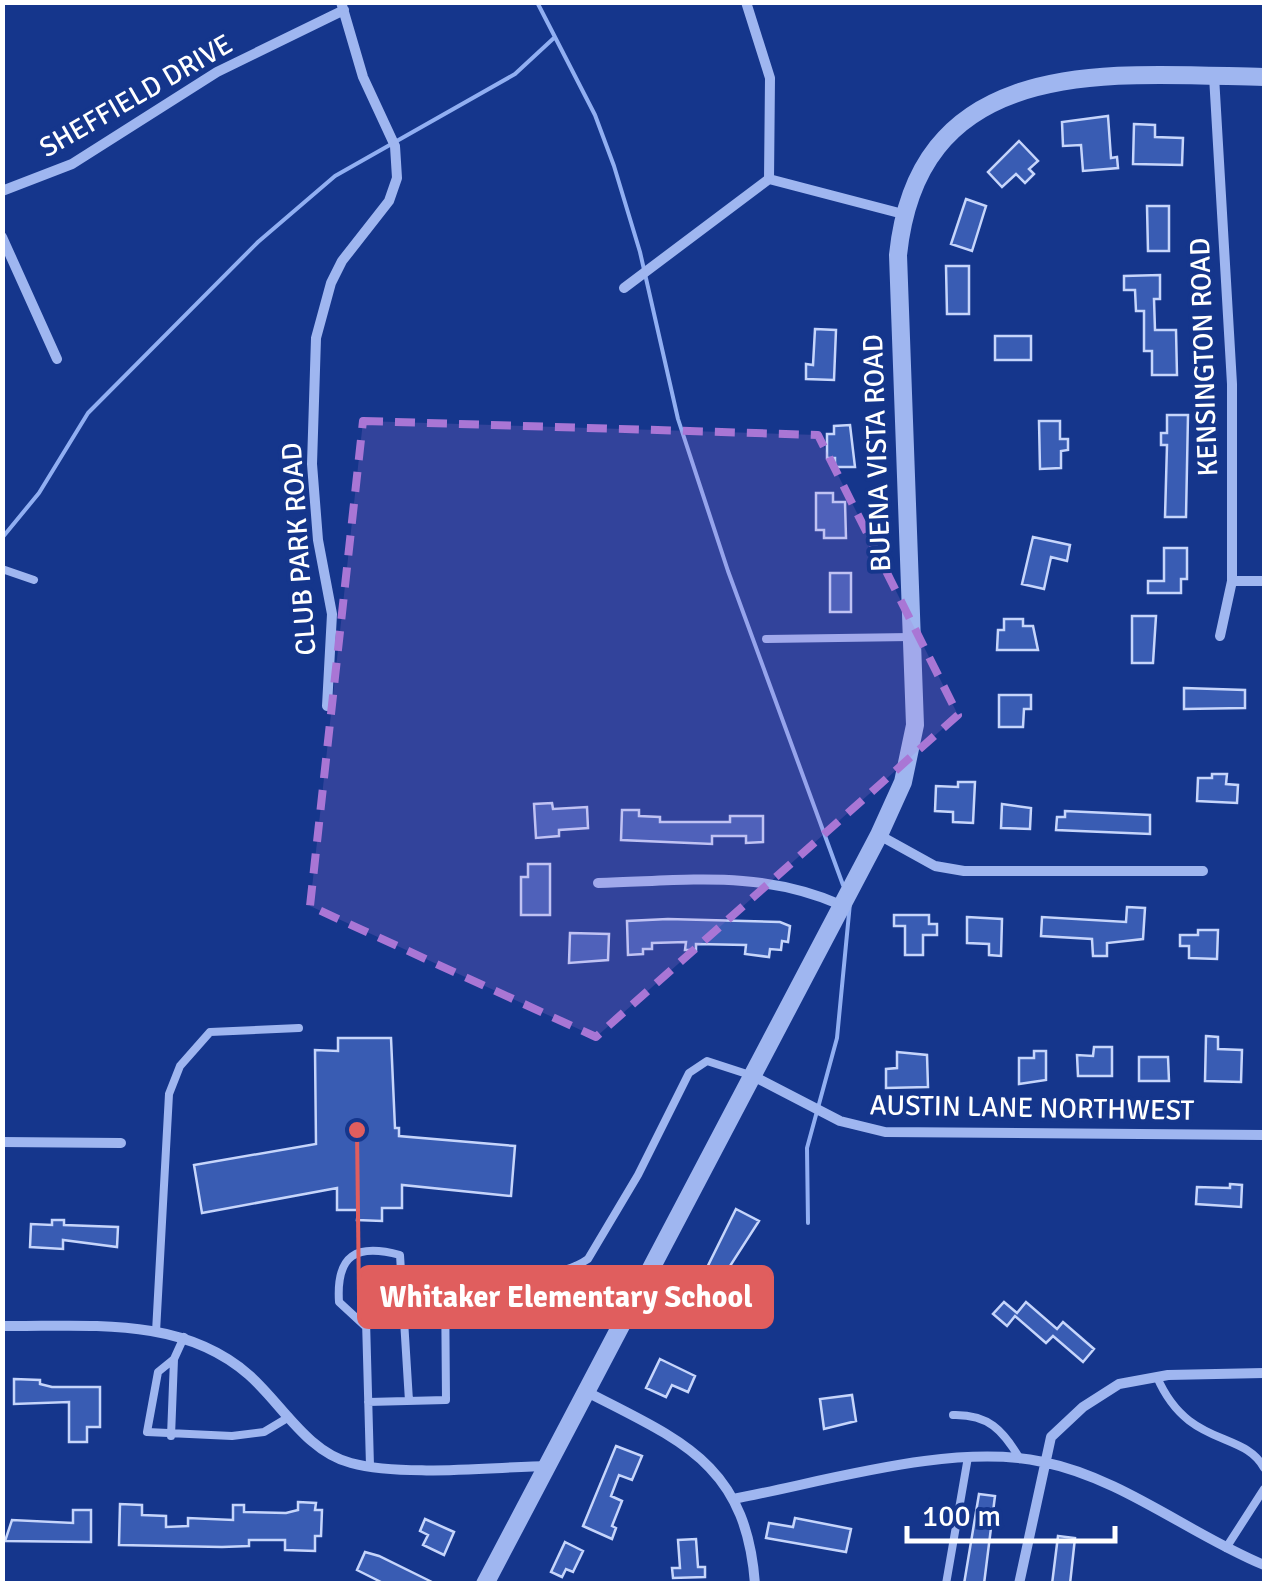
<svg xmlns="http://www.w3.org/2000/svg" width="1267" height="1586" font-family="Signika,sans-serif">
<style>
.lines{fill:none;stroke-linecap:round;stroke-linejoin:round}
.stream{stroke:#91aff2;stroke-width:4}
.building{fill:#395cb3;stroke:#c6d5fb;stroke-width:2.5}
.service{stroke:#9fb6f0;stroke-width:8}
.minor{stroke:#9fb6f0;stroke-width:10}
.tertiary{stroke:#9fb6f0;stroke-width:18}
.marked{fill:#a976d5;fill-opacity:0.2;stroke:#a976d5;stroke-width:8;stroke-dasharray:20 12;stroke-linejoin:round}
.labels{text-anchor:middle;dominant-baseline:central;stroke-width:8;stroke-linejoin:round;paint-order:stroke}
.street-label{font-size:28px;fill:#fff;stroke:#15368c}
.leader{fill:none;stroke:#e05e5e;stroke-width:4}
.callout-dot{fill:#e05e5e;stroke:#15368c;stroke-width:4}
.callout{fill:#e05e5e;stroke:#e05e5e;stroke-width:4}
.callout-label{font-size:30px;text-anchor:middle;font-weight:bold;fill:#fff}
</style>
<rect width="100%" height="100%" fill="#15368c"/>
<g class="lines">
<!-- stream -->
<path class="stream" d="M537 2 595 115 614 166 640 252 678 419 728 571 843 885
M2 538 39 493 88 413 258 242 335 176 515 74 555 37
M808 1223 807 1148 837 1038 850 903"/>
</g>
<!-- building -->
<path class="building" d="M1108 116 1111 158 1117 157 1118 168 1083 171 1081 145 1063 146 1062 122Z
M1134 124 1155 125V137L1183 138 1182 165 1133 164Z
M1019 141 1038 161 1029 169 1034 174 1025 183 1016 174 1002 187 988 172Z
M966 199 986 206 972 251 951 244Z
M1147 206H1169V251H1148Z
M946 266H969V314H947Z
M1160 275V299H1154L1155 330H1176L1177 375H1152V351H1144V311H1136L1135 290H1124V276Z
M815 329 836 330 834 380 806 379V364L813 365Z
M995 336H1031V360H995Z
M1167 415H1188L1186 517H1165L1167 445H1161V433H1167Z
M1039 421H1060V439H1068V450L1061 451V468L1040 469Z
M850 425 855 467H835V458H827V434H834V426Z
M816 493H833V502H845L846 538H824V530H816Z
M1033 537 1070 545 1067 561 1051 557 1044 589 1022 584Z
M1164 548H1187V579H1181V593H1148V581H1164Z
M830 573H851V612H830Z
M1132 616H1156L1153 663H1132Z
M1004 619H1023V626H1033L1038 650H997L998 630H1004Z
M1184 688 1245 690V708L1184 709Z
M999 695H1031V709H1024L1023 727H999Z
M1212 774H1227L1226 784 1238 785 1237 803 1197 801 1198 778H1212Z
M958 782H975L973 823 953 822V812L935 811 936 786 958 787Z
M552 803 553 809 587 807 588 828 559 830V836L536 838 534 804Z
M1002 804 1031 808 1030 829 1001 828Z
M622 810H639V816L660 817V822H730V816H763V842L746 843V836H712V844L621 840Z
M1065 811 1150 815V834L1056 830 1057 817H1065Z
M528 864H550V915H521V877H528Z
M1127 907 1145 908 1143 939 1107 943V956H1093L1092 939 1041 936 1042 917 1126 922Z
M894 915H929V924H937V935H923V955H905V926H894Z
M967 917 1002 919 1001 956 989 955V944L967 943Z
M668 919 780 922 790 926 788 942 782 941 781 950 770 949 769 957 745 954 746 945 696 944V950H685L686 942 652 943V949H643V954L628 955 627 921Z
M1198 930H1218L1217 959 1189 958V946H1180V935H1198Z
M570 933 609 934 608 960 569 963Z
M1206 1036 1218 1037V1049L1242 1050 1241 1082 1205 1081Z
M338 1038H391L395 1128H399V1136L515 1146 511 1196 402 1185V1208H382V1221L357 1220 358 1210H337V1188L202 1213 194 1165 316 1144 315 1050 338 1051Z
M1094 1047H1112V1076H1078L1077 1055 1093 1056Z
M1034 1051H1046V1080L1019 1084V1058H1034Z
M897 1052 927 1055 928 1087 886 1088V1069L897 1068Z
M1139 1057H1168L1169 1081H1139Z
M1230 1184 1242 1185 1241 1207 1196 1204 1197 1187 1230 1188Z
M736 1209 759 1221 721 1280 736 1289 728 1303 722 1299 713 1315 690 1302Z
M52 1220H64V1225L118 1227 117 1247 63 1240V1249L30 1247 31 1224 52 1225Z
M1004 1302 1017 1313 1026 1302 1057 1329 1063 1322 1094 1349 1083 1362 1053 1336 1046 1343 1015 1316 1007 1326 993 1314Z
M660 1359 695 1376 688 1392 672 1385 666 1397 646 1388Z
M14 1379 40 1380V1384L52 1387H100V1427H87V1442H69V1402L14 1404Z
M852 1395 856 1421 824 1429 820 1399Z
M616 1446 642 1456 632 1480 619 1475 611 1496 622 1501 612 1526 616 1528 612 1539 583 1526Z
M979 1494 995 1496 984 1584H964Z
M298 1502 316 1503 315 1510H322L321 1536H315V1551L285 1550V1540H249V1546L222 1547 119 1545 120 1504 142 1505V1515L166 1516V1527L188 1526V1518L233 1520V1505H244V1512L286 1513 298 1510Z
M73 1510H91V1542L5 1541 12 1520 73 1523Z
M795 1518 851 1529 846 1552 766 1538 769 1523 793 1527Z
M425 1519 454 1532 444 1555 423 1545 428 1535 420 1531Z
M1058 1536 1075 1538 1070 1584H1052Z
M696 1539 698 1567H705V1577L673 1578 672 1568H680L678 1540Z
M565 1542 583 1551 573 1572 566 1569 562 1577 551 1572Z
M365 1552 379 1556 436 1584H385L357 1570Z"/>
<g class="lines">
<!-- service -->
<path class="service" d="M2 569 34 580
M766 639 911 637
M445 1278 449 1273C491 1273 553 1284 588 1259L638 1175 689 1073 707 1061 750 1075
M365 1326 339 1302C336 1255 356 1243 400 1255L409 1401
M156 1332 169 1094 180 1066 210 1032 299 1028
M184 1337 174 1359 158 1372 147 1432 232 1436 264 1432 289 1417
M1157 1377C1188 1449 1244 1430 1264 1468
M368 1402 446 1400 445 1278
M953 1415C988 1414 1003 1430 1020 1459
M171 1436 174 1359
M370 1466 365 1284C384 1264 414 1271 440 1271L445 1278
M1226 1548 1264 1489
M946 1584 968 1457"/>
<!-- minor -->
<path class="minor" d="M746 2 770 78 769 179
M1214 76 1232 384V581L1220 636
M769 179 903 214
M2 191 72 164 217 72 344 10
M2 237 57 359
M624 288 769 179
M1232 581H1264
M327 706 332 614 318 540 312 464 316 338 331 283 342 261 389 201 397 178 395 146 363 77 341 2
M879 835 935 866 964 871H1203
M598 883C685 881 759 869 841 905
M751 1075 840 1121 885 1132 1264 1135
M2 1142 121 1143
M2 1326C87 1327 181 1315 249 1375 281 1403 307 1452 351 1463 403 1477 493 1467 549 1466
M587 1392C682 1441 746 1464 755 1584
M733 1499C824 1482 953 1442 1043 1462 1122 1478 1191 1535 1264 1565
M1019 1584 1051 1437 1083 1407 1119 1384 1168 1375 1264 1373"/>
<!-- tertiary -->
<path class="tertiary" d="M485 1584 879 835 903 782 915 725 898 255C919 51 1112 74 1264 77"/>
</g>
<!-- marked area -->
<path class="marked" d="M363 421 818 435 958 715 596 1037 310 906Z"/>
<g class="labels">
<!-- street labels -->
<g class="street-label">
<text transform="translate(136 96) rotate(-30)">SHEFFIELD DRIVE</text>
<text transform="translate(1204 357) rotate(-92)">KENSINGTON ROAD</text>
<text transform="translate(877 453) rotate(-92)">BUENA VISTA ROAD</text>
<text transform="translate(299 549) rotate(-94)">CLUB PARK ROAD</text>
<text transform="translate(1032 1108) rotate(1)">AUSTIN LANE NORTHWEST</text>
</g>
</g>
<!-- callouts -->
<path class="leader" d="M357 1130L359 1297"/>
<circle class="callout-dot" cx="357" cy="1130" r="10"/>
<rect class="callout" x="359" y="1267" width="413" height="60" rx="10"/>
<g class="callout-label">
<text x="566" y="1307">Whitaker Elementary School</text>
</g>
<!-- border -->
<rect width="1267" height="1586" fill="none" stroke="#ffffff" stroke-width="10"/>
<!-- scale -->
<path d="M907 1526v15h208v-15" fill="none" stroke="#ffffff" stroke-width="5"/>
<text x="922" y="1526" font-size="30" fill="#ffffff" stroke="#15368c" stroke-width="8" paint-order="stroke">100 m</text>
</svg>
